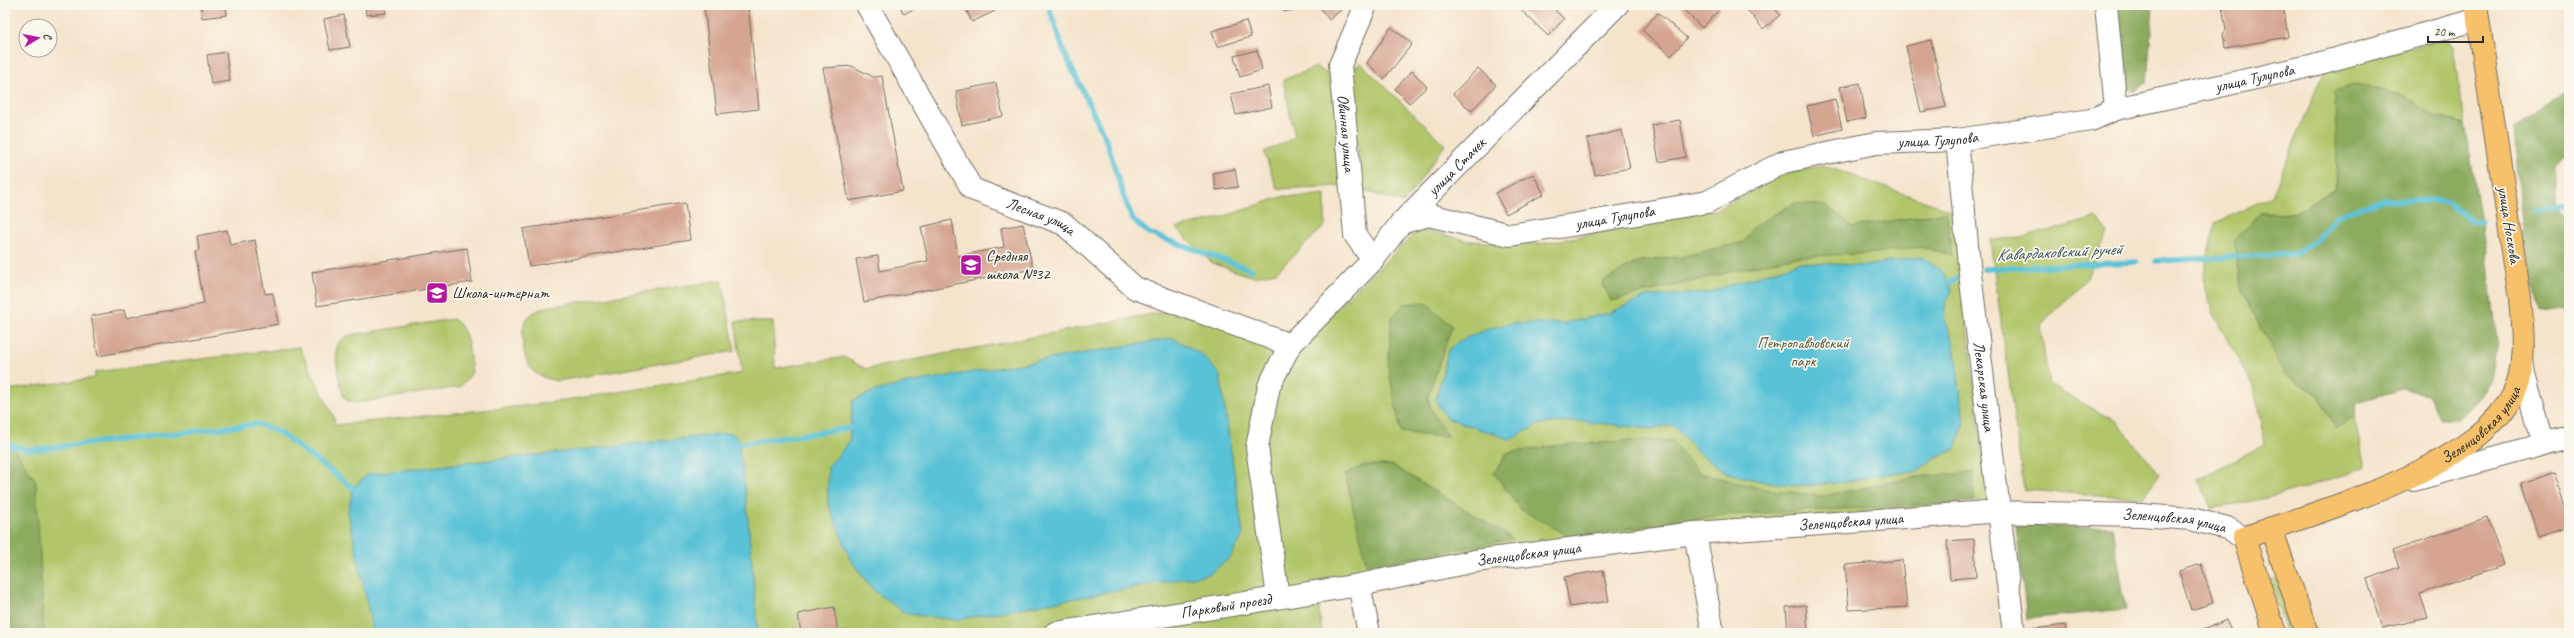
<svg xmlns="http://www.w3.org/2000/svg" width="2574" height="638" font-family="Caveat,sans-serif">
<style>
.green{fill:#b1c66a;stroke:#6e784a}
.forest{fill:#8cab5e;stroke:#5c6b44}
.water{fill:#5ac2d7;stroke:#427681}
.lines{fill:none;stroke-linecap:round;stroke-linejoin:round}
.stream{stroke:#5ac2d7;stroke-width:5.5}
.building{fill:#d5a592}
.minor-casing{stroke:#726c63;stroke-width:24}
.major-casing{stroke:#726c63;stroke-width:24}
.minor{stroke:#fff;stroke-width:22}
.major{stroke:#f6c16b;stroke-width:22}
.labels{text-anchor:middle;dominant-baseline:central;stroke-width:3.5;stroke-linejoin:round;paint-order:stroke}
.street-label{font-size:16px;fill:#2b2b2b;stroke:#fbf7ec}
.poi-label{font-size:16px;fill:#2b2b2b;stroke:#fbf7ec;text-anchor:start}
.park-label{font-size:16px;fill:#535a3e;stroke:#fbf7ec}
.water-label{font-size:17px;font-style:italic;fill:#39585f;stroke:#fbf7ec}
</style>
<rect width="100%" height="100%" fill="#fbf7ec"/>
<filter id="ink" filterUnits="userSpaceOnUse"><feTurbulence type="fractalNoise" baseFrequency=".025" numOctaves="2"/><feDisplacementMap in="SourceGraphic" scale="8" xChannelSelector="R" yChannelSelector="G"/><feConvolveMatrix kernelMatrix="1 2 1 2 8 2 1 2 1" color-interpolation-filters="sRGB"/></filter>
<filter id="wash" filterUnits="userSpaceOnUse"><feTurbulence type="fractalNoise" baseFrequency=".012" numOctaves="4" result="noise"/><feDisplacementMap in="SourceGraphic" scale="16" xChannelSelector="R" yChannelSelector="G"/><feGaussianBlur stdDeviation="0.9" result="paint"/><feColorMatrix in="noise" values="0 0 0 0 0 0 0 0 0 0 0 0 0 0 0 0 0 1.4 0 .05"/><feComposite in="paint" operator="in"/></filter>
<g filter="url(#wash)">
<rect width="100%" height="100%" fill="#f5e4cc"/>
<!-- green -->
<path class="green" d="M2443 39 2449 41 2453 47 2465 124 2435 117 2402 94 2337 172 2334 190 2294 214 2260 213 2285 375 2319 395 2336 427 2354 418 2365 467C2315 485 2265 502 2211 507L2198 479 2265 444 2254 388 2213 314 2203 278 2215 223 2272 196 2325 68Z
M1361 63 1445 145 1404 203 1362 190 1350 71Z
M1317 67 1335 80 1344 186 1277 189 1264 152 1295 137 1283 80Z
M1822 165 1953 211 1988 500 1629 536 1333 577 1318 603 1322 633H5V390L95 378V372L299 347 334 417 335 425 533 405 742 373 735 321 773 322 775 368 844 357 866 369 1168 311 1308 334 1420 229 1469 241 1540 244 1718 209 1780 176Z
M1325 194V226L1276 272 1253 277 1212 263 1176 228 1213 220 1285 196 1301 197Z
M2097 218 2108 233 2086 279 2040 326 2049 385 2116 421 2159 474 2143 498 2024 490 1990 240 2021 238Z
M722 280 735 351 557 381C549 379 539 377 533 371 523 361 519 333 526 320 530 313 539 310 546 307Z
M453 319C470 328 469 356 472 373L460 387 356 403C351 402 346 401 344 396 340 387 333 350 338 343 341 339 346 337 350 335Z
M2276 578 2295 633H2287L2269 580Z"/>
<!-- forest -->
<path class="forest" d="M2116 5H2153L2147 83 2134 92 2122 86Z
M2357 84 2402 94 2435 117 2465 124 2489 271 2497 341 2491 380 2483 394 2459 419H2440L2428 394 2403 389 2356 402 2354 418 2336 428 2319 395 2285 375 2241 288 2234 240 2260 213 2294 214 2334 190 2337 172 2335 91Z
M2569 90V152L2555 168V210L2569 219V308L2540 312 2524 244 2514 130 2563 92Z
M1795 203 1827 206 1853 227 1947 212 1952 255 1921 247 1874 253 1792 257 1611 301 1602 282 1639 261 1685 256 1744 242 1754 226Z
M1425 302 1452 326 1428 396 1430 408 1448 436H1431L1401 432 1388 367 1392 317 1404 304Z
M5 435 36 482 44 633H5Z
M1646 440 1672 441 1699 473 1763 489 1823 496 1916 477 1974 472V502L1725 515 1570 537 1520 509 1494 473 1507 453 1560 445Z
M1364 465H1392L1513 539 1367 566 1345 474Z
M2016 526 2112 527 2126 609 2027 619Z"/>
<!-- water -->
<path class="water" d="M1921 257C1935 266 1949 274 1952 291L1946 301 1944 317 1954 344 1964 422 1956 449 1936 457 1916 472 1881 474 1845 482 1801 486 1760 481 1728 473 1701 455 1673 425 1650 429 1580 421 1540 424 1510 439 1446 418 1436 400 1448 350 1459 341 1490 328 1513 323H1565L1609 313 1649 296 1706 293 1801 262 1865 266Z
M1173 338 1201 354 1220 375 1243 535 1230 558 1209 574 955 620 907 614 874 591 850 559 828 503V467L849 442 853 401 875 391 908 383Z
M730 433 735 435 738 440 746 497 758 633H373L348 512 353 488 368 474Z"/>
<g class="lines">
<!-- stream -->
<path class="stream" d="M1048 5 1064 52 1107 142 1124 198 1133 220 1150 234 1252 270
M2535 213 2569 208
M2156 261 2293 254 2317 241 2336 216 2383 200 2447 202 2473 222 2481 221
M1984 269 2136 262
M1950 282 1956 279
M5 444 30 450 257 424 279 432 353 488
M738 444 850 428"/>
</g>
<g id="blocks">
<!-- building -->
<path class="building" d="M201 5H226L227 15 202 18Z
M365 5H385L386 13 366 15Z
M704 5H748L759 109 717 114Z
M899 5H921L904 14Z
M964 5H992L995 11 972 22Z
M1282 5H1292L1293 10 1284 12Z
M1318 5H1347L1329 20Z
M1524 5H1550L1564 19 1548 36 1520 9Z
M1679 5H1715L1720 9 1702 28Z
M1748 5H1772L1780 15 1763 29 1745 7Z
M2222 5H2283L2288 37 2225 48 2223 34 2226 30Z
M1658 13 1687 38 1671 56 1642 30Z
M344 15 350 47 330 50 324 19Z
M1246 21 1251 37 1217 47 1212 31Z
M1391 27 1412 44 1384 79 1367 63Z
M1931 40 1946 107 1921 112 1906 46Z
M1257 50 1262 70 1240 77 1234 56Z
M226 52 230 81 211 84 207 55Z
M852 66 873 77 882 76 903 191 849 201 823 68Z
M1478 68 1496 85 1471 111 1453 94Z
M1412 71 1427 87 1409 103 1395 89Z
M996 83 1003 116 962 125 956 91Z
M1860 83 1866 118 1847 122 1840 87Z
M1268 86 1272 107 1236 115 1231 94Z
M1835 99 1842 129 1814 136 1807 106Z
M1680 120 1686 157 1659 162 1652 125Z
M1622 130 1630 168 1595 175 1587 139Z
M1235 169 1238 187 1216 190 1213 173Z
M1533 174 1544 194 1506 214 1495 193Z
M685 203 690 240 529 266 523 229Z
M952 220 958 256 1004 247 1001 228 1023 224 1033 269 864 302 856 259 878 256 880 271 928 261 921 227Z
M227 230 230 245 255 240 265 294 273 293 278 324 98 356 91 316 124 310 126 318 204 304 195 251 199 250 197 236Z
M467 248 472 282 317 306 312 272Z
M2569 370V388H2568L2565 372Z
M2554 472 2569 516V526L2538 536 2521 483Z
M2487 517 2504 565 2420 594 2428 618 2382 628 2367 579 2399 567 2393 551Z
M1974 539 1976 577 1950 579 1947 541Z
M1902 560 1907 607 1849 610 1845 565Z
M2201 564 2213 603 2191 610 2179 571Z
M1603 570 1609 601 1570 607 1564 577Z
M1806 605 1808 633H1788L1786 607Z
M834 607 838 633H801L798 614Z
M2226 620 2232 633H2197Z
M2065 625 2066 633H2026L2025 630Z"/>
</g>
</g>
<g filter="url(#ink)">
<use href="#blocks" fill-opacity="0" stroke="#726c63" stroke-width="1"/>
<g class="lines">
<!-- minor casing -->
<g class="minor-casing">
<g id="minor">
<path id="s1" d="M867 5 972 189 1064 224 1135 288 1290 345"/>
<path id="s2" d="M1366 5 1340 65 1355 235 1373 260"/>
<path d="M2106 5 2116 109"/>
<path id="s3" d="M1957 140 1969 265 2014 633"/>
<path id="s4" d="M1401 223 1429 215 1510 235 1578 224 1707 202 1783 162 1876 143 1957 140 2091 120 2116 109 2310 66 2478 19"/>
<path d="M2522 358 2524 375 2543 444"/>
<path d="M2414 480 2569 437"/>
<path d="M1695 533 1713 633"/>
<path d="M1359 585 1369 633"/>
<path id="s5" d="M1278 597 1257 447 1269 386 1290 345 1373 260 1401 223 1617 5"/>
<path id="s6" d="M1055 633 1359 585 1475 561 1695 533 1988 512 2141 515 2191 519 2227 528 2244 538"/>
</g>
</g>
<!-- major casing -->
<g class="major-casing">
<g id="major">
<path d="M2271 528 2307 633"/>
<path id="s7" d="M2275 633 2244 538C2319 510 2493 466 2518 382 2526 356 2522 325 2520 298L2476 5"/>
</g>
</g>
<!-- minor -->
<use href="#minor" class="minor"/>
<!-- major -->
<use href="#major" class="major"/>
</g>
</g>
<!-- icons -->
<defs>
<g id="school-square" transform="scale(1.15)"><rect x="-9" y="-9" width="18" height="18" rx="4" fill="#b5179e" stroke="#fbf7ec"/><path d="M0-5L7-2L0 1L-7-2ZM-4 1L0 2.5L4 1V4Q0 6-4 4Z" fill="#fff"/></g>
</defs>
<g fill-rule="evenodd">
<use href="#school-square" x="971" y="265"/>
<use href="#school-square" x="437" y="293"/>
</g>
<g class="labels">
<!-- street labels -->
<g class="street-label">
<text stroke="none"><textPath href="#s4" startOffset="879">улица Тулупова</textPath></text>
<text stroke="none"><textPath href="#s2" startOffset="134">Овинная улица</textPath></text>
<text stroke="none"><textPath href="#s4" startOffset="555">улица Тулупова</textPath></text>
<text stroke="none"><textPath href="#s5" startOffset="504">улица Стачек</textPath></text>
<text stroke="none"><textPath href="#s1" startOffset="286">Лесная улица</textPath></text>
<text stroke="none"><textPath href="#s4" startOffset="219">улица Тулупова</textPath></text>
<text transform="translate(2509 225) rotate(81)">улица Носкова</text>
<text stroke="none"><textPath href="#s3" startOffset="248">Лекарская улица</textPath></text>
<text stroke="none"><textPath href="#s7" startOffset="366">Зеленцовская улица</textPath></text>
<text stroke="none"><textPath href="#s6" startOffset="804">Зеленцовская улица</textPath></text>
<text stroke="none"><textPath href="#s6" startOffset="1128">Зеленцовская улица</textPath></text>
<text stroke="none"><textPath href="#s6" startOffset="480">Зеленцовская улица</textPath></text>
<text stroke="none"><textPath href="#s6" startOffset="173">Парковый проезд</textPath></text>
</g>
<!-- poi labels -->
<g class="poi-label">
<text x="986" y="256">Средняя<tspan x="986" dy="18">школа №32</tspan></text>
<text x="452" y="293">Школа-интернат</text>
</g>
<!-- park labels -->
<g class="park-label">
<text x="1803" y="343">Петропавловский<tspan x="1803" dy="18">парк</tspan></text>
</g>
<!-- water labels -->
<g class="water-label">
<text transform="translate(2059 252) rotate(-3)">Кавардаковский ручей</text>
</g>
</g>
<!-- margin -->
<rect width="2574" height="638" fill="none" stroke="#fbf7ec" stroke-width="20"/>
<!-- north arrow -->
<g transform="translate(38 38) rotate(80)"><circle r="19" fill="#fbf7ec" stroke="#a8a59f"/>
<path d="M0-3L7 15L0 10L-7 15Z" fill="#b5179e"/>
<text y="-6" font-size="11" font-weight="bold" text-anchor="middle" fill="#2b2b2b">С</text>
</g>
<!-- scale -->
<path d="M2428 36v6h55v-6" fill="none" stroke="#2b2b2b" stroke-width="2"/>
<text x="2434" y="36" font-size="12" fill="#2b2b2b" stroke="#fbf7ec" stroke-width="3" paint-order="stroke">20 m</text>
</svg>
